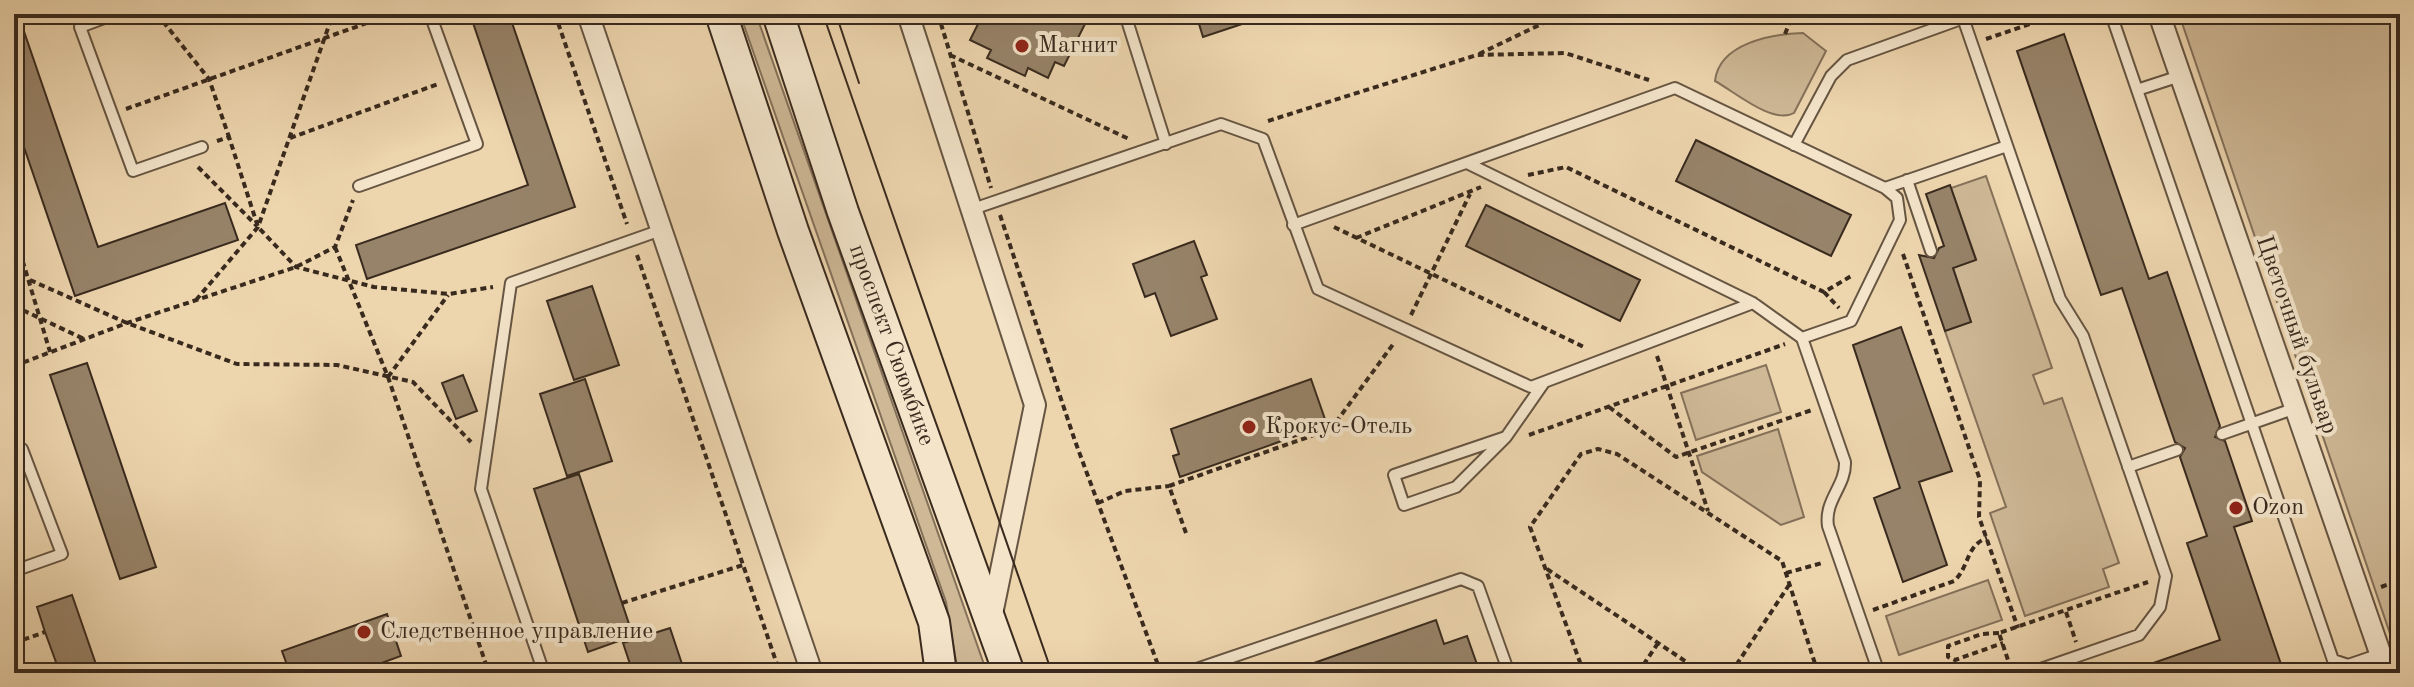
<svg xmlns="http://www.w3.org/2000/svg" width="2414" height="687" font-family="'Old Standard TT',serif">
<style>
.green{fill:#ceb896;stroke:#84715a;stroke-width:2}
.building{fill:#978369;stroke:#392a1e;stroke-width:2}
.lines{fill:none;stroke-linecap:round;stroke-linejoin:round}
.service-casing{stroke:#665542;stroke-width:14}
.minor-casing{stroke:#665542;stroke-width:24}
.secondary-casing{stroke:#392a1e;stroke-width:34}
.path{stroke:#392a1e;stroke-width:4;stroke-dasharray:6 4;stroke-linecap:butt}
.service{stroke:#f3e4ca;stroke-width:10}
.minor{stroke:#f3e4ca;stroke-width:20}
.secondary{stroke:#f3e4ca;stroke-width:30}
.tram{stroke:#392a1e;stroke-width:2}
.poi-dot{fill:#8f2418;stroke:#f3e4ca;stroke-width:3}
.labels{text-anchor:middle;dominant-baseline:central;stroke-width:8;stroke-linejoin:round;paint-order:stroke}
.poi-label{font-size:24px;fill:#392a1e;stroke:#f3e4ca;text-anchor:start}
.street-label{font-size:24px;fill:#392a1e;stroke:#f3e4ca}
</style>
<rect width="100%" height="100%" fill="#edd5ae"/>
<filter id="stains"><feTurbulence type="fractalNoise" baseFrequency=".0025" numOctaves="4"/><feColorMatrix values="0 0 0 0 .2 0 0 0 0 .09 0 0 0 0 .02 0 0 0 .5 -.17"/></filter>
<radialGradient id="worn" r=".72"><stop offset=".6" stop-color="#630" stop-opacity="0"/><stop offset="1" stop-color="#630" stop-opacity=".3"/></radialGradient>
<!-- green -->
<path class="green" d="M740 14H756L987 673H958L946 602Z
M2179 14H2400V663Z
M1803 33 1826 51 1794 113C1773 125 1735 92 1715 81 1719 43 1772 34 1803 33Z
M1986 176 2052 368 2033 375 2044 404 2062 398 2119 563 2103 569 2109 587 2025 616 1990 513 2006 507 1945 331 1971 322 1953 268 1976 259 1951 188Z
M1766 365 1781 412 1696 440 1681 393Z
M1778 429 1804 517 1781 525 1702 472 1697 456Z
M1988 580 2002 620 1899 655 1886 616Z"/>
<!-- building -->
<path class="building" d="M14 14H18L98 247 225 203 238 240 75 296 14 118Z
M470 14H509L575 207 367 279 356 245 528 185Z
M983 14H1082L1080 19 1086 22 1064 66 1055 62 1048 78 1028 68 1025 76 987 58 991 50 970 40Z
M1196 14H1262L1263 17 1203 37Z
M2064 34 2149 279 2167 272 2220 426 2215 437 2225 441 2252 521 2234 527 2284 673H2133V670L2220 640 2187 543 2207 536 2180 457 2185 448 2175 442 2122 288 2101 295 2017 51Z
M1696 140 1851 215 1831 256 1676 181Z
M1950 185 1976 260 1953 268 1971 322 1945 331 1919 255 1934 258 1939 248 1944 246 1926 194Z
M1486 205 1640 280 1620 321 1466 246Z
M1194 241 1207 275 1201 277 1217 319 1171 336 1155 293 1145 297 1133 264Z
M592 286 619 365 574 380 547 301Z
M1901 327 1952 471 1919 482 1947 565 1903 582 1874 498 1900 488 1853 345Z
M87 363 156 567 120 579 50 375Z
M463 375 477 411 456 419 442 383Z
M585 379 612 461 567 476 540 394Z
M1311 379 1327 425 1180 477 1173 456 1179 454 1171 429Z
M579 474 633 636 588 652 534 489Z
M72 595 99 673H60L45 632 37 607Z
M387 614 401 656 354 673H290L282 651Z
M1436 620 1444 644 1467 636 1480 673H1294V670Z
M670 628 685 673H633L623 643Z"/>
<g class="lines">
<!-- service casing -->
<g class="service-casing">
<path id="service" d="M115 14 80 27 133 171 202 147
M1125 14 1166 144
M2111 14 2333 660 2348 665 2380 654
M1963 18 2060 299 2083 336 2166 576 2160 607 2139 635 2029 673
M2137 90 2180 76
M1794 145 1831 76 1847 60 1975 14
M1469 164 1753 303 1802 338 1845 462C1846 486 1824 500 1828 526L1879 673
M1907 180 1931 251
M359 186 477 144 430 14
M1885 188 2007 146
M970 210 1221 124 1263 139 1318 289 1531 387 1753 303
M1293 225 1675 88 1885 188 1897 198 1900 220 1851 321 1802 338
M2222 434 2293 409
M1506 437 1456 487 1404 505 1394 475 1506 437 1543 384
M14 446 22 449 62 554 14 571
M2128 467 2177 450
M544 673 481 489 511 283 661 230
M1115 673H1120
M1185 673 1461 579 1478 586 1509 673"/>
</g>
<!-- minor casing -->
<g class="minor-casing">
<path id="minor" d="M588 14 812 673
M908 14 1035 405 991 619
M2159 14 2387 673"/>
</g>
<!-- secondary casing -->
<g class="secondary-casing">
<g id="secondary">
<path d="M721 14 793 231 934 622 941 673"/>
<path id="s1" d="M778 14 843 212 1009 673"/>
</g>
</g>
<!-- path -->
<path class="path" d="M157 14 209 79 229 137
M555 14 627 224
M938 14 991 188
M1785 34 1793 14
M1986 39 2059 14
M1479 54 1562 14
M950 55 1129 139
M126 109 392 14
M1268 121 1477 55 1565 53 1649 80
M290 138 438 84
M217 141 229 137 258 227 296 267 374 287 449 294 493 287
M198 167 257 226
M1528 175 1566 167 1824 292 1853 275
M1000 215 1075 441 1161 673
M1334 227 1586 348
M14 232 50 352
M1356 238 1481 187
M335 247 388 377 489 673
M1903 254 1980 480 1979 517 2018 628
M637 255 780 673
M2400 256 2394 275 2400 310
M30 280 127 323 237 364 337 365 413 382 471 442
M1824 292 1839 308
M196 300 258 227 333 14
M14 306 84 339
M1411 315 1470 194
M1657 356 1708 511
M14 366 127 323 296 267 335 247 353 200
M388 377 448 295
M1609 407 1676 457 1812 410
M1529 435 1785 344
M1098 503 1125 491 1169 486
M1186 533 1169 486 1331 429 1394 343
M1547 569 1703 673
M1786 573 1822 563
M2381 587 2400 580
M622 603 743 565
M1873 610 1954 581C1969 568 1966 545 1987 538
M2066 612 2076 642
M1999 633 1982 634 1948 646V657L1955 660 2003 643
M14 643 45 632
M2011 669 1999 633 2148 582
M1584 673 1530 527 1581 454 1598 449 1617 454 1782 561 1818 673
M1638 673 1658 643
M1731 673 1789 585"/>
<!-- service -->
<use href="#service" class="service"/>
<!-- minor -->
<use href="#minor" class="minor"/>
<!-- secondary -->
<use href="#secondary" class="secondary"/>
<!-- tram -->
<path class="tram" d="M823 14 1052 673
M836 14 859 83"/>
</g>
<!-- markers -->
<g class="poi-dot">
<circle cx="1022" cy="46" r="8"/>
<circle cx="1249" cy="427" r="8"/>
<circle cx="2236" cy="508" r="8"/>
<circle cx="364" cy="632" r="8"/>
</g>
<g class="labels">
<!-- poi labels -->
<g class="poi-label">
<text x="1038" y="46">Магнит</text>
<text x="1265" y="427">Крокус-Отель</text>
<text x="2252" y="508">Ozon</text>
<text x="380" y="632">Следственное управление</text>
</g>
<!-- street labels -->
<g class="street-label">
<text transform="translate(2296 335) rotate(71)">Цветочный бульвар</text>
<text stroke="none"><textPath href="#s1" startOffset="350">проспект Сююмбике</textPath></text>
</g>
</g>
<!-- margin -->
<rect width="2414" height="687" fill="none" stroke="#edd5ae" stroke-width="48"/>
<rect x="16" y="16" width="2382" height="655" fill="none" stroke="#392a1e" stroke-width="4"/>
<rect x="24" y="24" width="2366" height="639" fill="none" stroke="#392a1e" stroke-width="2"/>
<rect width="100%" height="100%" filter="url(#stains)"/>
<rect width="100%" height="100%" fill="url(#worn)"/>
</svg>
